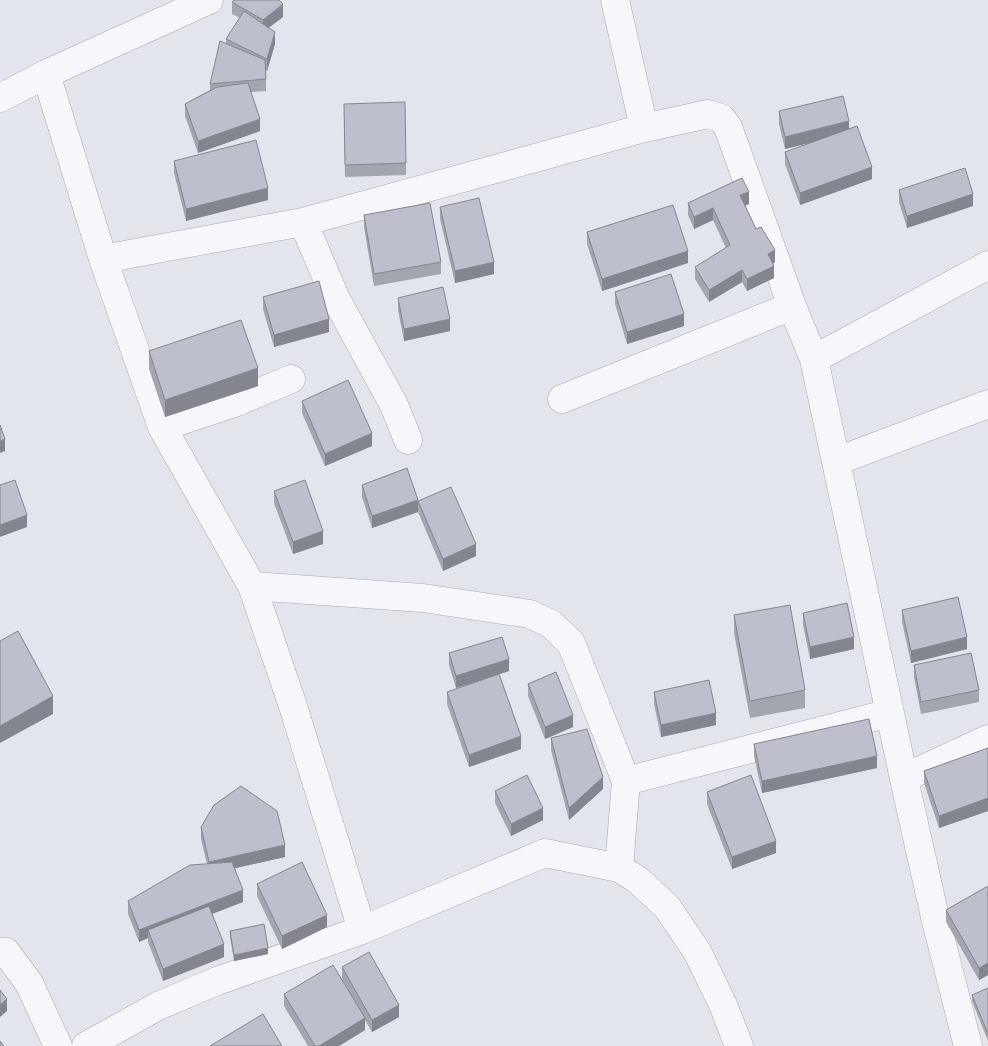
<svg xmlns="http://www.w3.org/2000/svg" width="988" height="1046" font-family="Lato,sans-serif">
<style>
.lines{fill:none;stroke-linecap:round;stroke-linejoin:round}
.minor-casing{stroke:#a8abb7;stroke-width:29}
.minor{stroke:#f6f7fa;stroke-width:28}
.wall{fill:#a3a5af}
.shaded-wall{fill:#84868f}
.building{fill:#bdc0cc;stroke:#84868f}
</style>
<rect width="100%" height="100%" fill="#e3e5ec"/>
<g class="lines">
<!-- minor casing -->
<g class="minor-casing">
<path id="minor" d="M615 0 644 128
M46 74 103 259 162 427 252 586 293 706 362 930
M0 98 46 74 209 0
M303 222 336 299 394 405 408 440
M103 259 303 222 644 128 708 114 721 118 728 127 792 306 814 359 906 788 935 917 968 1046
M814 359 988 265
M562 399 792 306
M162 427 237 402 291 379
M837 461 988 404
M252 586 423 598 530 614 551 624 571 643 626 781 890 713
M904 778 988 739
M619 868 626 781
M0 952H6L29 983 58 1046
M86 1046 158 1006 217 981 362 930 545 853 619 868 638 880 667 907 698 953 724 1007 739 1046"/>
</g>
<!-- minor -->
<use href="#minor" class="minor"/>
</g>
<!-- wall -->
<path class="wall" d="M232 2 283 17 269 27 275 44 267 71H266V91L251 92 260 131 198 153 185 116V104L210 90V84L226 43V39L240 18 232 14Z
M344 104 406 163V175L345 177Z
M779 111 849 129 872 179 800 205 785 164V152L814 142 785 149 779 124Z
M174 161 268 200 186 221 174 173Z
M899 190 973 206 907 228 899 202Z
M688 203 749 204 745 205 756 229 775 262 773 264 774 278 747 291 742 282 709 302 695 279V267L726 248 713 220 694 229 688 215Z
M440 207 494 274 455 283 440 219Z
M364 215 441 262V274L374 286 364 227Z
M587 232 688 263 602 291 587 244Z
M615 292 684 326 627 344 615 304Z
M263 297 329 332 274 347 263 309Z
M398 298 450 331 404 341 398 310Z
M149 351 258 386 165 417 149 369Z
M302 401 372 446 325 466 302 413Z
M362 485 418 501 476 556 443 571 418 512 372 528 362 497Z
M274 491 323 544 293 554 274 503Z
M902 610 967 649 911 663 902 622Z
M803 613 854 649 810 659 803 625Z
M734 615 805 690V708L750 718 734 633Z
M449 653 509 671 456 688 449 665Z
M914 665 979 690V702L921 714 914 677Z
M528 684 573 727 545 739 528 696Z
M447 692 521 749 469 767 447 704Z
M654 692 716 725 661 737 654 704Z
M551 738 603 789 569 820 551 750Z
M754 744 877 768 762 793 754 756Z
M988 748V811L939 828 924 783V771Z
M495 791 543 820 511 836 495 803Z
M707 792 776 853 732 869 707 804Z
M201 827 285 857 235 868 243 902 212 914 224 957 163 981 148 942V938L139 942 128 914V901L207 864 201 839Z
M257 884 327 927 282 949 257 896Z
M988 886V975L979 980 946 922V910Z
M230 931 268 954 234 961 230 937Z
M342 967 399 1017 372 1032 365 1020V1030L339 1046H308L284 1006V994L353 999 342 979Z
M988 988V1041L972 1001V995Z"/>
<!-- shaded-wall -->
<path class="shaded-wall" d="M283 4V17L263 32V20Z
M275 32V44L267 71V59Z
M260 119V131L198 153V141Z
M849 121V133L785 149V137Z
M872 167V179L800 205V193Z
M268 188V200L186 221V209Z
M749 192V204L740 208V195Z
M973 194V206L907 228V216Z
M713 208V220L694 229V217Z
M775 250V262L768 266V254Z
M688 251V263L602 291V279Z
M494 262V274L455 283V271Z
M774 266V278L747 291V279Z
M742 270V282L709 302V290Z
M684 314V326L627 344V332Z
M329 319V332L274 347V335Z
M450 319V331L404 341V329Z
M258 368V386L165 417V400Z
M372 433V446L325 466V454Z
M5 439V451L0 453V441Z
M418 500V503V501V512L372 528V516Z
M27 515V527L0 537V525Z
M323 531V544L293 554V542Z
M476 544V556L443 571V559Z
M854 637V649L810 659V647Z
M967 637V649L911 663V651Z
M509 659V671L456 688V676Z
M53 696V714L0 743V726Z
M716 713V725L661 737V725Z
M573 715V727L545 739V727Z
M521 736V749L469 767V755Z
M877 756V768L762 793V781Z
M603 777V789L569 820V808Z
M988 798V811L939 828V816Z
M543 808V820L511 836V824Z
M776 841V853L732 869V857Z
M285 845V857L209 874V862Z
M243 890V902L151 937 148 930V938L139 942V930Z
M327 915V927L282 949V936Z
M224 944V957L163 981V969Z
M268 948V954L234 961V955Z
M988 963V975L979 980V968Z
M7 999V1011L0 1017V1005Z
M399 1005V1017L372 1032V1020Z
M365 1018V1030L339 1046H319Z"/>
<!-- building -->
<path class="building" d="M234 0H279L283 4 263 20 232 2Z
M244 11 275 32 267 59 226 39Z
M220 41 265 60 266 79 210 84Z
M248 83 260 119 198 141 185 104 217 87Z
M843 96 849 121 785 137 779 111Z
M405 102 406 163 345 165 344 104Z
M857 126 872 167 800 193 785 152Z
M256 140 268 188 186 209 174 161Z
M965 168 973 194 907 216 899 190Z
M742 178 749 192 740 195 756 229 761 227 775 250 768 254 774 266 747 279 742 270 709 290 695 267 730 245 713 208 694 217 688 203Z
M479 198 494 262 455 271 440 207Z
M430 203 441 262 374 274 364 215Z
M673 205 688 251 602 279 587 232Z
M671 274 684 314 627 332 615 292Z
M319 281 329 319 274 335 263 297Z
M443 287 450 319 404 329 398 298Z
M241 320 258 368 165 400 149 351Z
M348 380 372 433 325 454 302 401Z
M0 425 5 439 0 441Z
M407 468 418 500 372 516 362 485Z
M15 480 27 515 0 525V485Z
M305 480 323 531 293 542 274 491Z
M451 487 476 544 443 559 418 501Z
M958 597 967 637 911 651 902 610Z
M847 603 854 637 810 647 803 613Z
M790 605 805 690 750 701 734 615Z
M18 631 53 696 0 726V641Z
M502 637 509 659 456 676 449 653Z
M971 653 979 690 921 702 914 665Z
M556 672 573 715 545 727 528 684Z
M499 674 521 736 469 755 447 692Z
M709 680 716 713 661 725 654 692Z
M869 719 877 756 762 781 754 744Z
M587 729 603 777 569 808 551 738Z
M988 748V798L939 816 924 771Z
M527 775 543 808 511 824 495 791Z
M751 775 776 841 732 857 707 792Z
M241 786 277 811 285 845 209 862 201 827 214 805Z
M232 862 243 890 139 930 128 901 190 865Z
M302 862 327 915 282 936 257 884Z
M988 886V963L979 968 946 910Z
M209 906 224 944 163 969 148 930Z
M264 924 268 948 234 955 230 931Z
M369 952 399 1005 372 1020 342 967Z
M333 965 365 1018 319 1046H315L284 994Z
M988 988V1034L972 995Z
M0 990 7 999 0 1005Z
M263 1014 282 1046H210Z
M0 1041 4 1046H0Z"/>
</svg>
